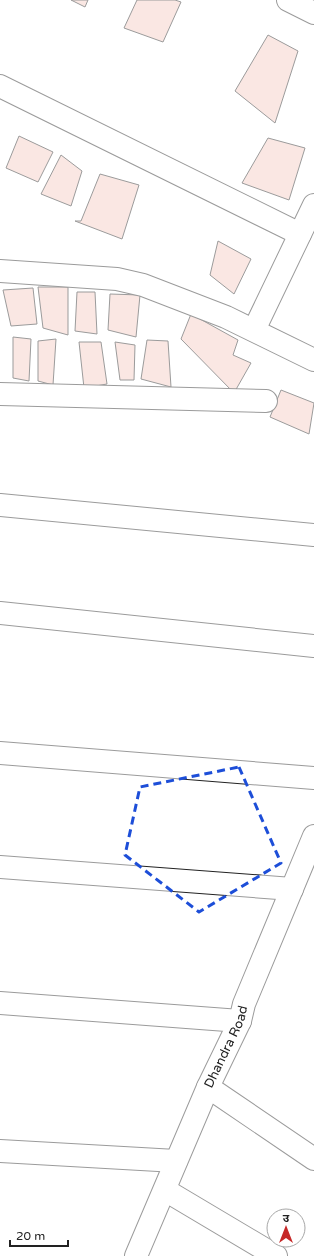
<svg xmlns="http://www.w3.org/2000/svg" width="314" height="1256" font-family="'Varela Round','Noto Sans Devanagari',sans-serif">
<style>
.building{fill:#f3c9c0;stroke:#222}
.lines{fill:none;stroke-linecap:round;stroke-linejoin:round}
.minor-casing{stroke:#222;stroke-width:24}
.minor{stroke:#fff;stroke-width:22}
.marked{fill:none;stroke:#1d4ed8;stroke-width:3;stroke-dasharray:8 5;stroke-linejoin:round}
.labels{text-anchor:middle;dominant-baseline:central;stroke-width:3;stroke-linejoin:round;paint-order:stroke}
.street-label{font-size:13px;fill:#222;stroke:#fff}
</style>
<rect width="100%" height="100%" fill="#fff"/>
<!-- building -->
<path class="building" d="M71 0H88L85 7Z
M137 0H175L181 2 163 42 124 28Z
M268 35 298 51 275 123 235 91Z
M19 136 53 152 38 182 6 168Z
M268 138 305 148 289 200 242 183Z
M61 155 82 171 71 206 41 194Z
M100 174 139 185 122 239 75 221H81Z
M218 241 251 259 234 294 210 275Z
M38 287H68V335L43 328Z
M33 288 37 324 11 326 3 290Z
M77 292H95L97 334 75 331Z
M110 294 140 295 136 337 108 330Z
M191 314 238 340 233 355 251 363 234 393 181 339Z
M13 337 31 339 29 381 13 378Z
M56 339 53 385 38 381V341Z
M147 340 168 341 171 387 141 379Z
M79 342H101L107 384 84 388Z
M115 342 135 345 134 380H120Z
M281 390 314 403 309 434 270 417Z"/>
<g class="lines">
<!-- minor casing -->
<g class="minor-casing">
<g id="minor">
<path d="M288 0 314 13"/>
<path d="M0 86 300 234"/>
<path d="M0 271 117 279 143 285 226 317 314 360"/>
<path d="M254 330 314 205"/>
<path d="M0 394 266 401"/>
<path d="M0 505 314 535"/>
<path d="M0 613 314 646"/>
<path d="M0 753 314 778"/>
<path d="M0 867 292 889"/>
<path d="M0 1003 240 1021"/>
<path d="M208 1087 314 1159"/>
<path d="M0 1151 176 1161"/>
<path d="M165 1190 276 1256"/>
<path id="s1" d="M136 1256 208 1087 240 1021 244 1004 314 836"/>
</g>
</g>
<!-- minor -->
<use href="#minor" class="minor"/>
</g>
<!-- marked area -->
<path d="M0 0H314V1256H0ZM239 767 281 863 199 912 125 855 140 787Z" fill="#fff" fill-opacity=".55" fill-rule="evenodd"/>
<path class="marked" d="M239 767 281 863 199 912 125 855 140 787Z"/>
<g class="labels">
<!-- street labels -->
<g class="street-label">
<text stroke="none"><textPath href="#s1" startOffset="228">Dhandra Road</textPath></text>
</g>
</g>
<!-- north arrow -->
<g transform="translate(286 1228)"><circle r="19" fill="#ffffff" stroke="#a7a7a7"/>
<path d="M0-3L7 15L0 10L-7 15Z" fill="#c62828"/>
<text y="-6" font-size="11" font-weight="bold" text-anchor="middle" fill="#222222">उ</text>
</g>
<!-- scale -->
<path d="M10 1240v6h58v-6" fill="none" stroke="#222222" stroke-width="2"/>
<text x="16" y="1240" font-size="12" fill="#222222" stroke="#ffffff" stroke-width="3" paint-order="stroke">20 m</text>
</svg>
